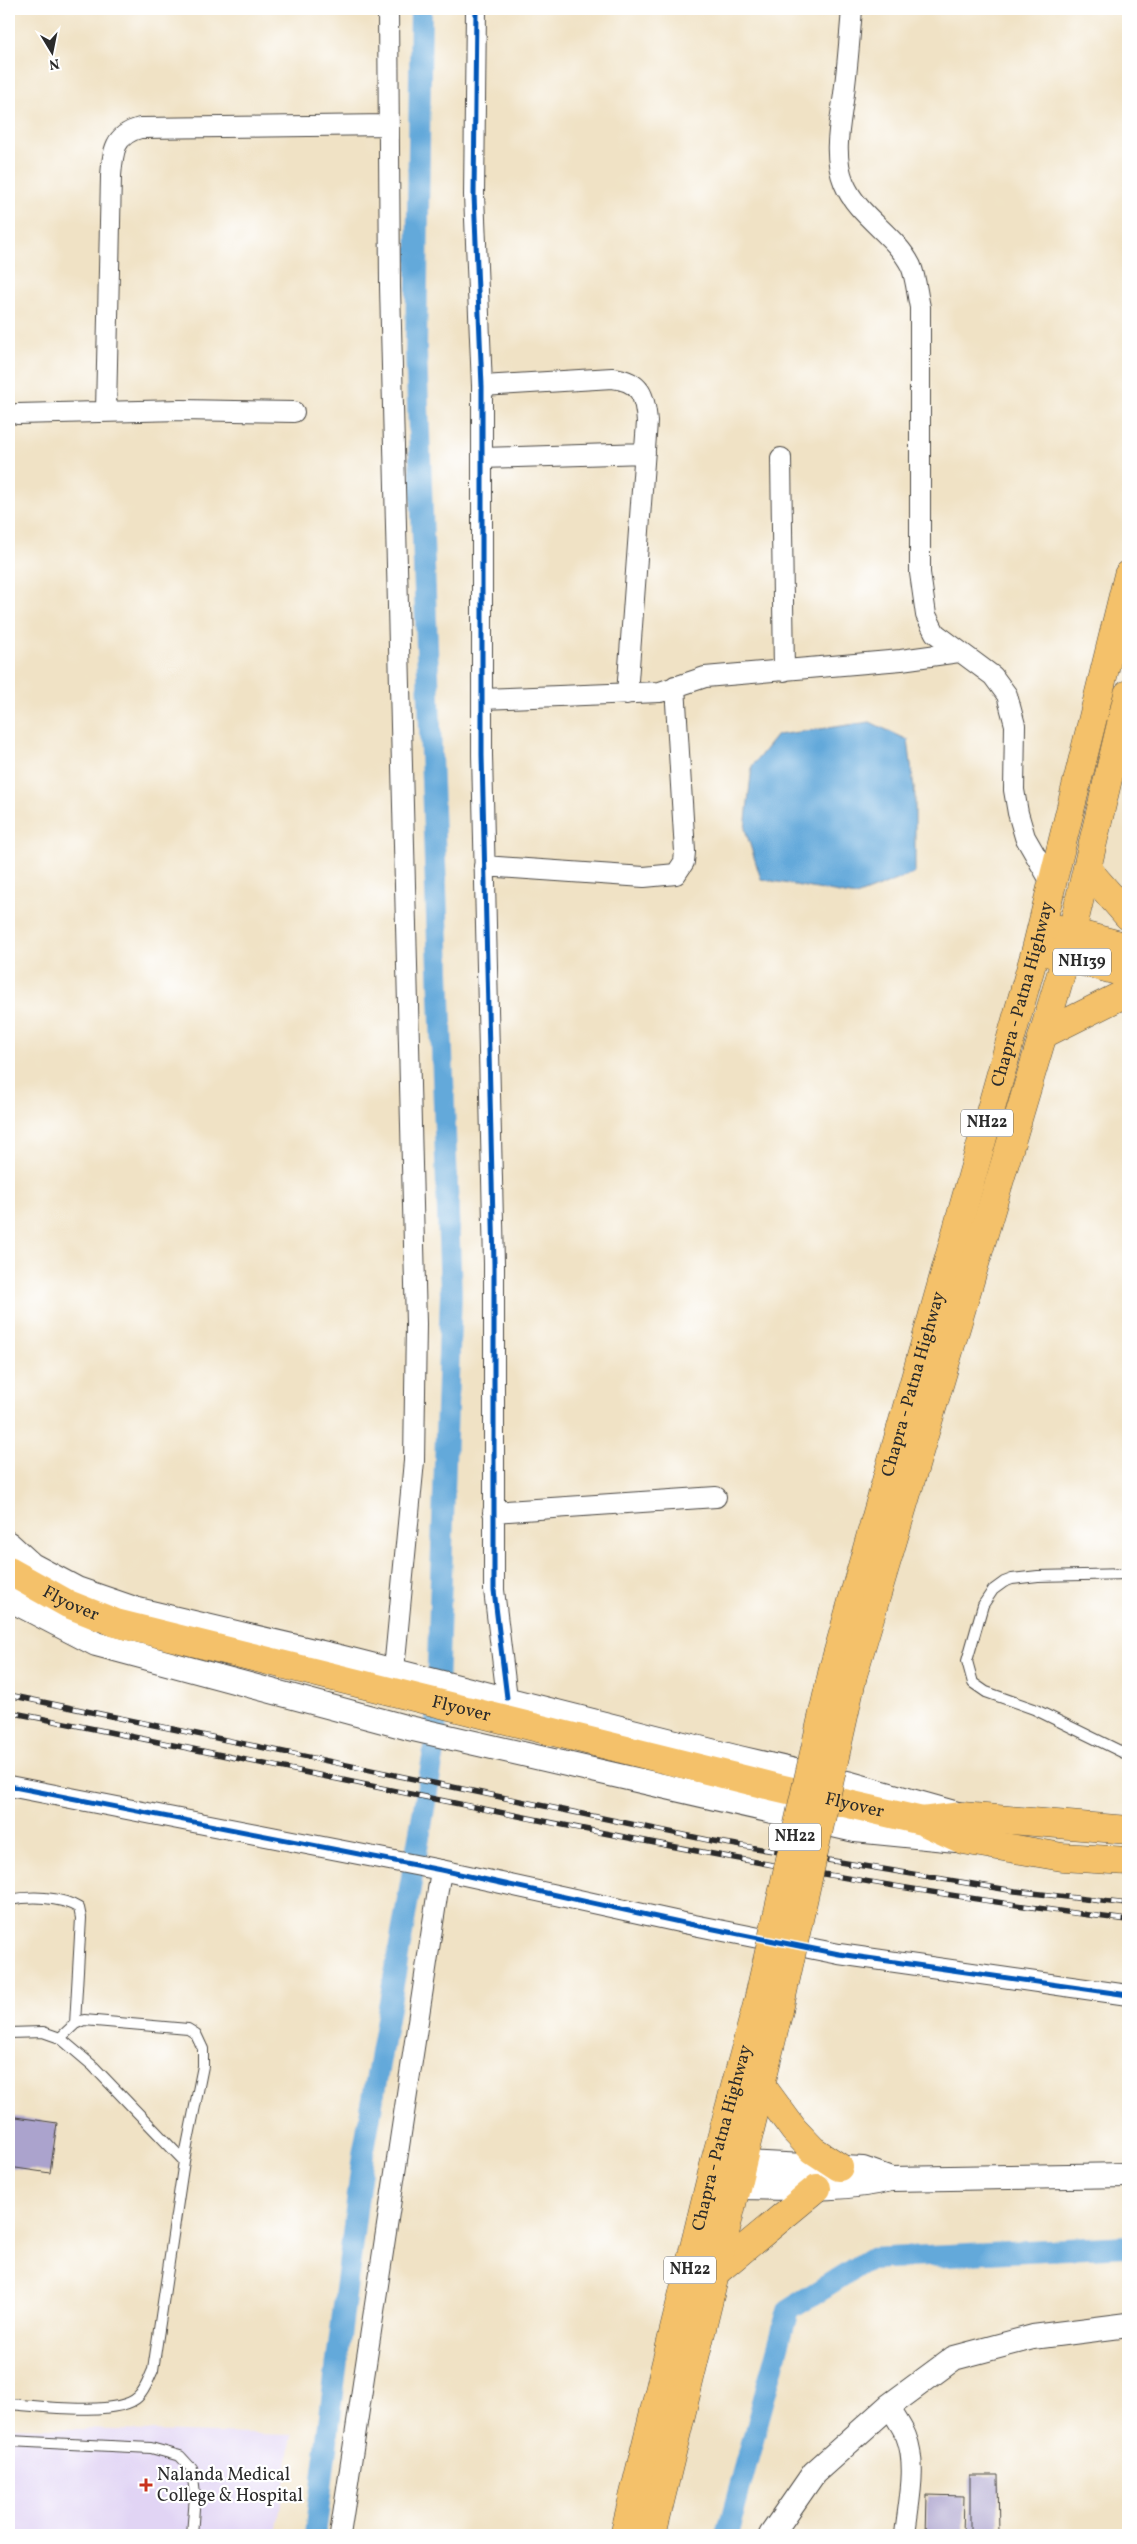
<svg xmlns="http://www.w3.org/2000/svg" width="1137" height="2544" font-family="Vollkorn,serif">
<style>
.built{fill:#e1d4f4}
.water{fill:#64a9da;stroke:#486a82}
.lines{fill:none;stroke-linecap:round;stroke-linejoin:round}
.canal{stroke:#64a9da;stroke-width:22}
.building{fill:#aba3cd}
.service-casing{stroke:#494642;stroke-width:12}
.minor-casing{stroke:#494642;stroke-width:22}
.tertiary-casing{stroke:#494642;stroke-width:26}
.primary-casing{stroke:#494642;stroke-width:29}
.trunk-casing{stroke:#494642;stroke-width:29}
.service{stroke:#fff;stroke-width:10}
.minor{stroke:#fff;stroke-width:20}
.tertiary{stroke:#fff;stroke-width:24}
.primary{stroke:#f4c16a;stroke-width:28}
.trunk{stroke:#f4c16a;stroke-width:28}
.rail-casing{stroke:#2b2b2b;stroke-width:5.5}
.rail{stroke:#fff;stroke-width:4;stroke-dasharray:11;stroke-linecap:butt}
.trunk-bridge-casing{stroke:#494642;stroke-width:29;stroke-linecap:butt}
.trunk-bridge{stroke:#f4c16a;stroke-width:28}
.cycleway-casing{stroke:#fff;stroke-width:8}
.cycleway{stroke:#0057b8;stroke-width:5}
.poi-dot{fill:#c8321e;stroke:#fff;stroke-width:2}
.labels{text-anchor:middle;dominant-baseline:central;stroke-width:4.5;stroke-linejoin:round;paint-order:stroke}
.shield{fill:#fff;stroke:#6b6b6b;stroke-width:1}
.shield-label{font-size:16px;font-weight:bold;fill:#2b2b2b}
.street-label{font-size:18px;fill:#2b2b2b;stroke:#fff}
.poi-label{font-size:18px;fill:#2b2b2b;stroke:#fff;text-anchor:start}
</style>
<rect width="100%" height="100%" fill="#fff"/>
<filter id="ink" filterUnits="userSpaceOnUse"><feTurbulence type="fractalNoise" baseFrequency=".02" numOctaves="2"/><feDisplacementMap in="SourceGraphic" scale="10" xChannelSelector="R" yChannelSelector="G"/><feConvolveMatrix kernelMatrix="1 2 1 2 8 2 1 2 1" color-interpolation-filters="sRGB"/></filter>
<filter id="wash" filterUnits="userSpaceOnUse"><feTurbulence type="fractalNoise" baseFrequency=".0096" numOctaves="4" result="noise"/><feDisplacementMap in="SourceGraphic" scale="20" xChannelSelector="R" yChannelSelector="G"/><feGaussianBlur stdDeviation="1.12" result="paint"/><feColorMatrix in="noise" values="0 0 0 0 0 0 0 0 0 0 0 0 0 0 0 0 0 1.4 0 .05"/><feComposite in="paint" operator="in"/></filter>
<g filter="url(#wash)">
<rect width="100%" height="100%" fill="#f0e2c5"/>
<!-- built -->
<path class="built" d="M9 2427 292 2435 276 2535H9Z"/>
<!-- water -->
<path class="water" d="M870 722 908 740 915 796V873L856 896 761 879 745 829 752 766 777 735Z"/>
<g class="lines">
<!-- canal -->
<path class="canal" d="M315 2535 363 2155 435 1746 451 1294 416 350 421 9
M727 2535 788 2310 869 2259 1128 2246"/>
</g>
<g id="blocks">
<!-- building -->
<path class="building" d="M9 2116 57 2123 50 2173 9 2167Z
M970 2475H998L999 2535H970Z
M927 2495 964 2496 963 2535H926Z"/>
</g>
</g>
<g filter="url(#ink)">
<use href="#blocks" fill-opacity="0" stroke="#494642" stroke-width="1"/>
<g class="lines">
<!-- service casing -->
<g class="service-casing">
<path id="service" d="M1128 1574 1038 1576 1012 1579 1004 1582 993 1590 983 1605 967 1661 973 1683 986 1692 1034 1709 1128 1755
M9 1900C31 1896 59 1896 79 1908L81 1918 75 2024
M9 2033 43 2032 60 2038 93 2066 184 2161
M9 2404C37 2406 118 2417 138 2397 145 2391 149 2378 153 2370L184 2161 203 2066V2049L196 2034 188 2029 84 2020 75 2024 60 2038
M9 2441 151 2448 180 2456 192 2469 195 2495 192 2535"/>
</g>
<!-- minor casing -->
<g class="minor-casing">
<path id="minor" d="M388 9 390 287 416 1324 414 1461 394 1670
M476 9 474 195 482 386V755L494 1264V1590L507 1698
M852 9C850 34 848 60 845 85 842 118 831 151 844 183 858 217 895 234 911 266 916 278 917 294 920 307V573L926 615 935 633 993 676 1007 695 1015 725 1014 790 1018 813 1025 837 1052 884
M482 386 612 378C641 381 645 396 647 422L627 694
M106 411 111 176C113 151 114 135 140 128L389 125
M17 414 181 410 294 412
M482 458 645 453
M781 458 784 671
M482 699 660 692 705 677 901 660 959 652
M484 866 644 877 676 874 684 862 685 852 675 686
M493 1512 716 1497
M9 1786 441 1870 684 1923 839 1954 1128 1995
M889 2406C894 2416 902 2426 906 2436 918 2466 908 2504 905 2535
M340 2535 441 1870"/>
</g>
<!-- tertiary casing -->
<g class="tertiary-casing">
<path id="tertiary" d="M9 1544 32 1565 77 1589 138 1610 339 1657 739 1758 851 1784 961 1815
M9 1599 96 1644 409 1728 855 1830 956 1840
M725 2162 863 2169 891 2179
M718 2187C776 2186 834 2193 891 2179L1128 2175
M771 2535 814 2473 889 2406 954 2358 1033 2337 1128 2325"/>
</g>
<!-- primary casing -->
<g class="primary-casing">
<g id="primary">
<path id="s1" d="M9 1571 68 1604 116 1623 775 1787 922 1821 963 1840 1062 1857 1128 1861"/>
<path d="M922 1821 962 1816 1128 1830"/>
</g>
</g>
<!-- trunk casing -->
<g class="trunk-casing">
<g id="trunk">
<path d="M1087 869 1128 916"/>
<path d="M1055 928 1128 947"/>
<path d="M1050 953 1128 974"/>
<path d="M1044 1034 1128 992"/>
<path id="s2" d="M833 1669 1036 949 1128 575"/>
<path d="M853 1675 1066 957 1128 694"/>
<path d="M761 2085 794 2130 813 2150 839 2167"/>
<path d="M717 2271 817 2188"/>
<path id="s3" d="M624 2535 715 2161 757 2005"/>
<path d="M652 2535 779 2010"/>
</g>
</g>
<!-- service -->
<use href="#service" class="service"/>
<!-- minor -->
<use href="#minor" class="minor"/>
<!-- tertiary -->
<use href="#tertiary" class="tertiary"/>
<!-- primary -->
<use href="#primary" class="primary"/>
<!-- trunk -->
<use href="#trunk" class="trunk"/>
<!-- rail casing -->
<g class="rail-casing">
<path id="rail" d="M9 1695 713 1841 1015 1891 1128 1904
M9 1712C381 1785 751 1873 1128 1920"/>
</g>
<!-- rail -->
<use href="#rail" class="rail"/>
<!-- trunk-bridge casing -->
<g class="trunk-bridge-casing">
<path id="trunk-bridge" d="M757 2005 833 1669
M779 2010 853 1675"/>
</g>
<!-- trunk-bridge -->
<use href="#trunk-bridge" class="trunk-bridge"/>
<!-- cycleway casing -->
<g class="cycleway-casing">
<path id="cycleway" d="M476 9 474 195 482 386V755L494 1264V1590L507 1698
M9 1786 441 1870 684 1923 839 1954 1128 1995"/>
</g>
<!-- cycleway -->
<use href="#cycleway" class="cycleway"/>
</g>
</g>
<!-- markers -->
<path class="poi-dot" d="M143.5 2477.5h5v5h5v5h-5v5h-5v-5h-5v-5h5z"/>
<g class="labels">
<!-- shield labels -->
<g class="shield">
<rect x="1053" y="948.5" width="58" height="27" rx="4"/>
<rect x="961" y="1109.5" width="52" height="27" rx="4"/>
<rect x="769" y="1823.5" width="52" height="27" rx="4"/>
<rect x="664" y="2256.5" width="52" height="27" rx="4"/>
</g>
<g class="shield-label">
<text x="1082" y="962">NH139</text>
<text x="987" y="1123">NH22</text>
<text x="795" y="1837">NH22</text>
<text x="690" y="2270">NH22</text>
</g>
<!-- street labels -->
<g class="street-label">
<text stroke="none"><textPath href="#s2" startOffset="701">Chapra - Patna Highway</textPath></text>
<text stroke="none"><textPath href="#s2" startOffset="296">Chapra - Patna Highway</textPath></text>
<text stroke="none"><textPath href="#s1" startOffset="70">Flyover</textPath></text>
<text stroke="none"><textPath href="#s1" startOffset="475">Flyover</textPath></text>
<text stroke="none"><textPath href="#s1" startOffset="880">Flyover</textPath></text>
<text stroke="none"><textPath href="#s3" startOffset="409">Chapra - Patna Highway</textPath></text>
</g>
<!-- poi labels -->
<g class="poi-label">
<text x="157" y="2475">Nalanda Medical<tspan x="157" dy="21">College &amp; Hospital</tspan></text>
</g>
</g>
<!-- margin -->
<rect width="1137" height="2544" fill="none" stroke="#fff" stroke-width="30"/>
<!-- north arrow -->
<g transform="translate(52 52) rotate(170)" stroke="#ffffff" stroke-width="4" paint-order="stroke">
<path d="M0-4L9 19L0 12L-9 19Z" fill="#2b2b2b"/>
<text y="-8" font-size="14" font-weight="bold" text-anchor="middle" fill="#2b2b2b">N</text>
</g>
</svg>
